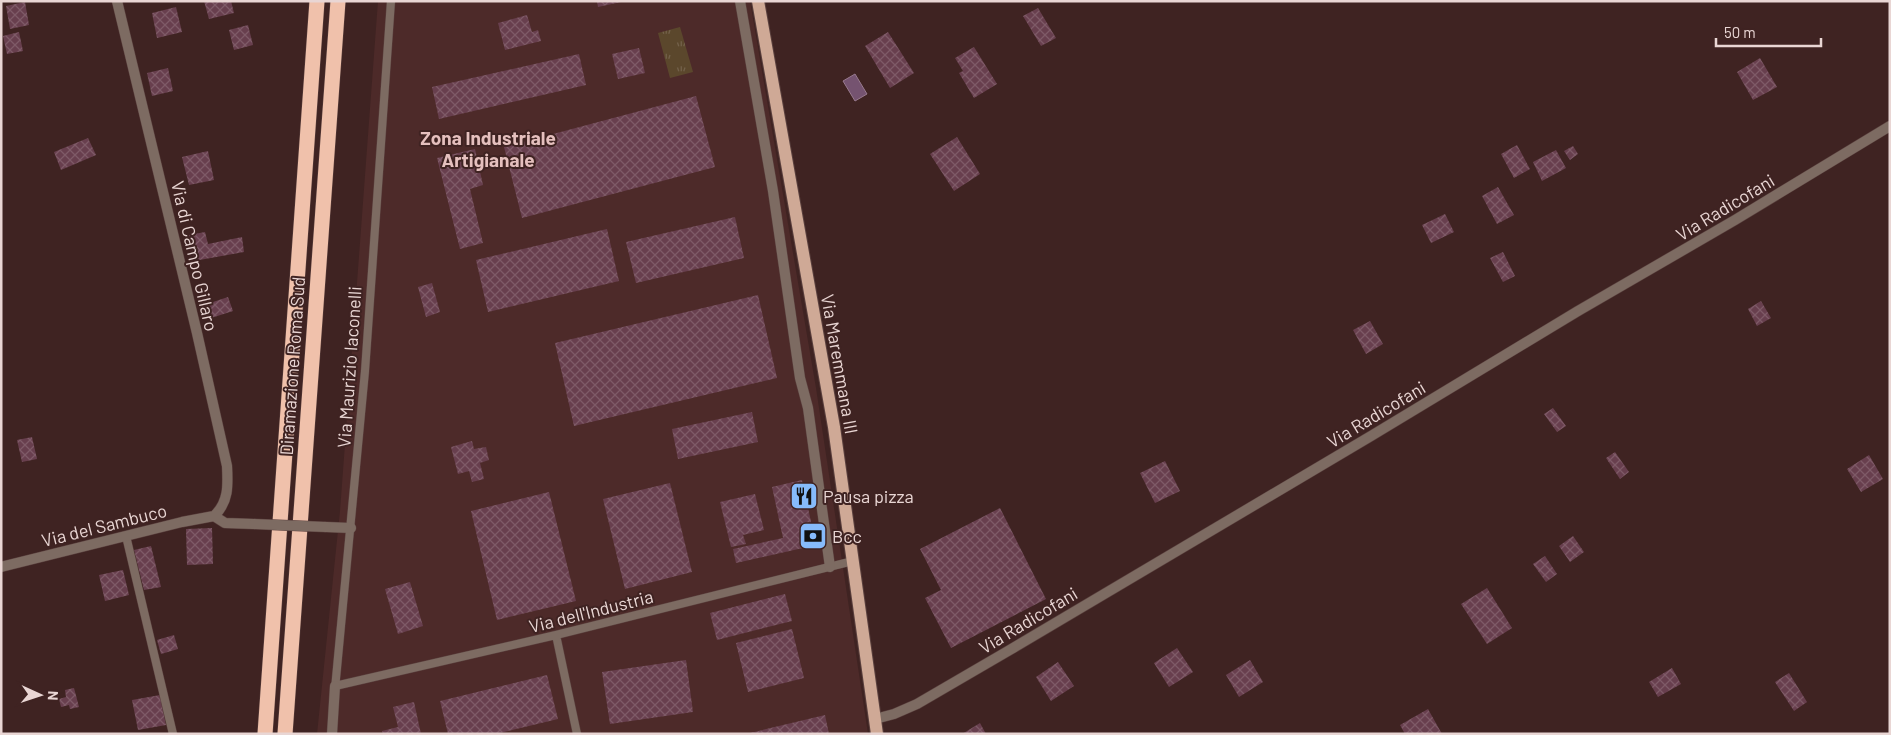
<svg xmlns="http://www.w3.org/2000/svg" width="1891" height="735" font-family="Barlow,sans-serif">
<style>
.built{fill:#4d2a29}
.grass{fill:url(#grass-tufts)}
.water{fill:#755370;stroke:#987a8e}
.building{fill:url(#building-cross-hatch)}
.lines{fill:none;stroke-linecap:round;stroke-linejoin:round}
.lane-casing{stroke:#5a403e;stroke-width:9}
.street-casing{stroke:#5a403e;stroke-width:11}
.primary-casing{stroke:#5a403e;stroke-width:14}
.highway-casing{stroke:#5a403e;stroke-width:16}
.lane{stroke:#7d6b62;stroke-width:8}
.street{stroke:#7d6b62;stroke-width:10}
.primary{stroke:#cfa996;stroke-width:12}
.highway{stroke:#f0c1ab;stroke-width:15}
.street-bridge-casing{stroke:#5a403e;stroke-width:11;stroke-linecap:butt}
.street-bridge{stroke:#7d6b62;stroke-width:10}
.labels{text-anchor:middle;dominant-baseline:central;stroke-width:4;stroke-linejoin:round;paint-order:stroke}
.street-label{font-size:18px;fill:#e9d6d4;stroke:#3f2322}
.poi-label{font-size:18px;fill:#e9d6d4;stroke:#3f2322;text-anchor:start}
.neighbourhood-label{font-size:19px;font-weight:bold;fill:#e5c0be;stroke:#3f2322}
</style>
<defs>
<pattern id="grass-tufts" width="24" height="20" patternUnits="userSpaceOnUse" patternTransform="scale(1.25)"><rect width="24" height="20" fill="#5b472c"/><path d="M3 7l-1-3M5 7V3M7 7l1-3M15 17l-1-3M17 17v-4M19 17l1-3" fill="none" stroke="#73614a"/></pattern>
<pattern id="building-cross-hatch" width="8" height="8" patternUnits="userSpaceOnUse" patternTransform="scale(1.25)"><rect width="8" height="8" fill="#683f4e"/><path d="M0 0l8 8M0 8l8-8" fill="none" stroke="#7e5a67"/></pattern>
</defs>
<rect width="100%" height="100%" fill="#3f2322"/>
<!-- built -->
<path class="built" d="M378 1H750L816 388 868 734H317L340 511Z"/>
<!-- grass -->
<path class="grass" d="M680 27 693 72 670 78 658 33Z"/>
<!-- water -->
<path class="water" d="M855 74 867 94 855 101 843 81Z"/>
<!-- building -->
<path class="building" d="M204 1H231L234 13 209 19Z
M597 1H621V2L598 7Z
M25 2 29 25 10 29 6 6Z
M176 7 182 32 157 38 152 13Z
M1038 8 1056 38 1041 46 1023 16Z
M527 15 532 32 538 30 541 41 505 50 498 23Z
M248 25 253 45 234 50 229 30Z
M19 32 23 51 7 54 3 36Z
M888 32 914 73 890 88 865 46Z
M974 47 997 84 974 98 959 73 963 71 955 58Z
M639 48 645 73 618 79 612 54Z
M579 54 586 85 439 119 432 87Z
M1760 58 1777 87 1753 100 1737 72Z
M168 68 173 91 152 96 147 73Z
M696 96 715 167 522 218 504 147Z
M957 137 980 174 954 191 930 154Z
M88 138 96 155 61 170 54 152Z
M1517 145 1530 169 1514 178 1501 154Z
M1573 146 1578 154 1570 160 1564 151Z
M475 149 483 185 470 189 483 243 460 249 437 158Z
M1556 150 1566 168 1542 181 1533 162Z
M208 151 214 180 189 185 182 157Z
M1498 187 1514 215 1497 224 1482 196Z
M1445 214 1454 232 1431 243 1422 225Z
M735 217 744 258 636 283 626 242Z
M607 229 619 281 488 312 476 260Z
M205 232 208 244 242 237 244 252 194 261 189 235Z
M1503 252 1515 276 1503 282 1490 258Z
M432 283 440 312 426 317 418 287Z
M758 295 777 378 574 426 555 343Z
M228 297 233 311 208 319 204 305Z
M1761 301 1771 318 1757 326 1748 309Z
M1370 321 1383 344 1366 354 1353 330Z
M1553 408 1566 426 1557 432 1544 414Z
M752 412 758 442 678 459 672 429Z
M32 437 37 459 22 462 17 440Z
M472 441 474 449 486 447 489 460 480 463 484 479 472 482 469 471 458 474 451 447Z
M1615 452 1629 472 1620 479 1606 458Z
M1869 455 1883 479 1861 492 1847 469Z
M1165 461 1180 491 1155 503 1140 473Z
M802 480 816 545 736 563 733 549 783 538 772 487Z
M670 483 692 572 625 589 603 499Z
M549 492 576 601 497 620 471 511Z
M755 494 764 530 743 535 746 544 731 547 720 502Z
M1000 508 1046 599 951 648 925 598 941 590 920 549Z
M212 528 213 564 187 565 186 529Z
M1573 536 1584 552 1570 562 1559 546Z
M151 546 161 587 144 590 134 550Z
M1545 556 1557 574 1546 582 1533 564Z
M123 570 129 595 105 601 99 575Z
M410 582 423 626 398 634 385 589Z
M1487 588 1512 628 1487 644 1461 604Z
M785 594 792 621 717 640 710 613Z
M792 629 804 678 748 692 736 643Z
M174 635 178 649 161 654 157 640Z
M1177 648 1193 672 1169 687 1154 663Z
M686 660 693 712 610 724 602 672Z
M1250 660 1263 682 1239 697 1226 675Z
M1058 662 1074 686 1051 701 1036 677Z
M1672 668 1681 684 1658 697 1649 682Z
M1789 673 1807 702 1794 711 1775 682Z
M547 675 558 719 496 734H448L440 701Z
M74 688 79 707 70 709 69 705 61 707 59 699 66 697 65 690Z
M160 695 166 725 138 730 132 700Z
M414 702 421 734H383L382 731 398 727 393 707Z
M1428 709 1442 734H1405L1400 725Z
M825 715 829 734H750V733Z
M980 723 986 734H962Z"/>
<g class="lines">
<!-- lane casing -->
<g class="lane-casing">
<path id="lane" d="M126 536 173 734
M556 635 577 734
M335 686 556 635 853 561
M335 689 365 371 391 1"/>
</g>
<!-- street casing -->
<g class="street-casing">
<path id="street" d="M117 1 197 333 227 466C228 485 229 502 214 516
M740 1 773 191 800 378 808 408 830 567
M214 516 225 523 254 524
M326 527 351 528
M1 567 182 522 214 516
M875 719 894 714 917 704 1008 651 1371 436 1578 311 1735 220 1890 126
M332 734 335 686"/>
</g>
<!-- primary casing -->
<g class="primary-casing">
<path id="primary" d="M758 1 834 427 877 734"/>
</g>
<!-- highway casing -->
<g class="highway-casing">
<path id="highway" d="M265 734 317 1
M285 734 338 1"/>
</g>
<!-- lane -->
<use href="#lane" class="lane"/>
<!-- street -->
<use href="#street" class="street"/>
<!-- primary -->
<use href="#primary" class="primary"/>
<!-- highway -->
<use href="#highway" class="highway"/>
<!-- street-bridge casing -->
<g class="street-bridge-casing">
<path id="street-bridge" d="M254 524 326 527"/>
</g>
<!-- street-bridge -->
<use href="#street-bridge" class="street-bridge"/>
</g>
<!-- icons -->
<defs>
<g id="restaurant-square" transform="scale(1.4375)"><rect x="-9" y="-9" width="18" height="18" rx="4" fill="#86bbfb" stroke="#3f2322"/><path d="M-5-6h1v4h1v-4h1v4h1v-4h1v5L-1.5 .5V6h-2V.5L-5-1ZM5-6V6H3V1.5H1.5Q1.5-4 5-6Z" fill="#111"/></g>
<g id="bank-square" transform="scale(1.4375)"><rect x="-9" y="-9" width="18" height="18" rx="4" fill="#86bbfb" stroke="#3f2322"/><path d="M-6-4H6V4H-6ZM0-2.3a2.3 2.3 0 1 0 0 4.6a2.3 2.3 0 1 0 0-4.6Z" fill="#111"/></g>
</defs>
<g fill-rule="evenodd">
<use href="#restaurant-square" x="804" y="496"/>
<use href="#bank-square" x="813" y="536"/>
</g>
<g class="labels">
<!-- street labels -->
<g class="street-label">
<text transform="translate(1725 207) rotate(-31)">Via Radicofani</text>
<text transform="translate(195 256) rotate(77)">Via di Campo Gillaro</text>
<text transform="translate(840 364) rotate(80)">Via Maremmana III</text>
<text transform="translate(292 366) rotate(-86)">Diramazione Roma Sud</text>
<text transform="translate(349 367) rotate(-86)">Via Maurizio Iaconelli</text>
<text transform="translate(1376 414) rotate(-31)">Via Radicofani</text>
<text transform="translate(104 525) rotate(-14)">Via del Sambuco</text>
<text transform="translate(591 611) rotate(-14)">Via dell'Industria</text>
<text transform="translate(1028 620) rotate(-31)">Via Radicofani</text>
</g>
<!-- poi labels -->
<g class="poi-label">
<text x="823" y="496">Pausa pizza</text>
<text x="832" y="536">Bcc</text>
</g>
<!-- neighbourhood labels -->
<g class="neighbourhood-label">
<text x="488" y="137">Zona Industriale<tspan x="488" dy="22">Artigianale</tspan></text>
</g>
</g>
<!-- border -->
<rect width="1891" height="735" fill="none" stroke="#e9d6d4" stroke-width="5"/>
<!-- north arrow -->
<g transform="translate(40 695) rotate(93)" stroke="#3f2322" stroke-width="4" paint-order="stroke">
<path d="M0-4L9 19L0 12L-9 19Z" fill="#e9d6d4"/>
<text y="-8" font-size="14" font-weight="bold" text-anchor="middle" fill="#e9d6d4">N</text>
</g>
<!-- scale -->
<path d="M1716 38v8h105v-8" fill="none" stroke="#e9d6d4" stroke-width="2.5"/>
<text x="1724" y="38" font-size="15" fill="#e9d6d4" stroke="#3f2322" stroke-width="4" paint-order="stroke">50 m</text>
</svg>
